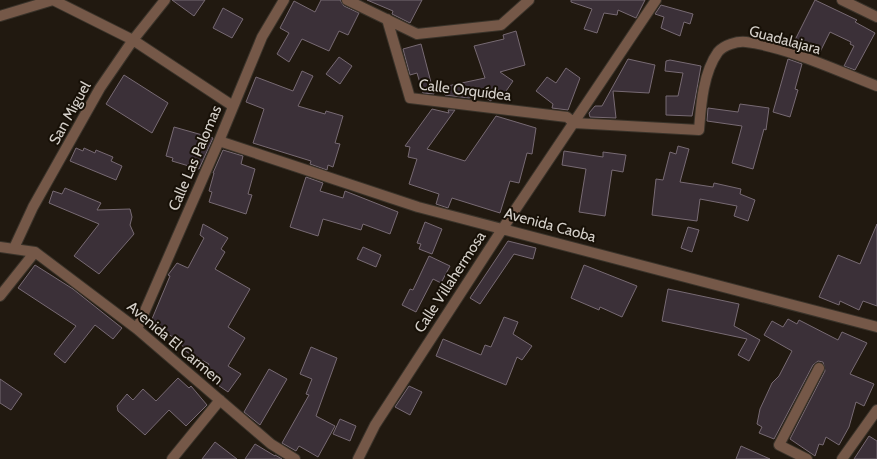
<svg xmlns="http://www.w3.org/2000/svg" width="877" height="459" font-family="Cabin,sans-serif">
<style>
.building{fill:#3b3038;stroke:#776a73}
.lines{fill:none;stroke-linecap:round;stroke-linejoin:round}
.minor-casing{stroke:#3a332a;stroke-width:12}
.minor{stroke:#755848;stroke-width:10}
.labels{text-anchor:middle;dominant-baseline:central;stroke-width:4;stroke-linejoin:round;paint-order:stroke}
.street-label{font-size:15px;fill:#d5d0ca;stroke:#171007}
</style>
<rect width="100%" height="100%" fill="#211910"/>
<!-- building -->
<path class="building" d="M172 0H205L194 16Z
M321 0H340L344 6 359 13 348 35 339 31 329 51 302 39 289 62 277 54 289 33 280 28 294 1 315 12Z
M367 0H422L410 23 392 14 393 11Z
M571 0H645L636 18 618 10 617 15 604 13 597 33 584 29 592 9 571 2Z
M815 0 857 20 855 22 875 33 855 70 844 66 854 46 850 44 851 42 830 32 820 52 807 46 806 51 792 46Z
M661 5 693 14 690 24 684 22 680 36 661 28 664 17 655 14Z
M223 8 243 19 232 38 213 28Z
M516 31 525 65 500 72 513 81 504 94 498 90 491 101 481 95 469 98 445 95 443 87 485 78 474 46 504 39 503 35Z
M421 44 434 94 423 93 417 73 410 75 403 49Z
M339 57 352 66 340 84 326 74Z
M628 59 655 65 649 93 613 91 616 118 590 117 589 113 595 106H602Z
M788 59 802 64 795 89 798 90 790 117 773 112Z
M670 60 701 66 692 116 666 115V96H678L683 73 665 71 666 61Z
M566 68 580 78 568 110 552 108 553 104 536 91 547 77 556 83Z
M302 71 313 76 298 106 325 114 326 111 343 116 335 143 340 144 333 167 328 165 327 170 310 164 311 161 253 143 264 109 246 102 256 77 293 91Z
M124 75 168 103 152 133 106 104Z
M740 104 769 108 766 130 764 129 753 169 732 163 742 126 707 121 708 108 738 112Z
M432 109 449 113 448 110H455L427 149 465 161 496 116 536 128 532 154 527 153 519 183 510 181 500 213 452 198 448 208 436 204 439 194 409 184 417 159 408 157 410 147 405 146Z
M174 127 213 138 199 169 172 161 173 158 166 156Z
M678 146 689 149 680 182 713 187 714 183 741 189 740 194 755 200 748 221 734 216 737 206 700 199 697 221 652 215 656 179 663 180 670 152 676 154Z
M76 148 83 151 84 148 95 153 96 150 113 157 111 161 122 166 116 180 70 161Z
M223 150 243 156 241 164 255 169 248 194 252 195 246 214 209 202 212 192 209 191 214 173H213Z
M564 151 603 157V152L626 155 623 172 612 170 605 216 579 212 586 169 562 165Z
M306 177 323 183 320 191 343 198 345 191 398 212 390 234 363 224 361 230 323 219 318 236 290 227Z
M65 188 101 203 97 210 130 209 132 217 130 225 134 234 99 274 74 256 99 224 49 203 53 191 62 194Z
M425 222 442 229 432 254 419 249 421 244 417 243Z
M203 224 228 238 221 249 225 252 215 269 250 289 228 327 245 338 228 366 241 374 228 392 212 381 215 376 206 369 209 364 185 351 186 348 172 340 173 337 159 329 152 319 170 276 168 275 177 263 188 268 204 238 200 235Z
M877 224V306L863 301 859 310 840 301 839 305 819 297 838 255 860 264Z
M688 227 699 230 692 252 681 248Z
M508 241 536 248 533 259 514 254 480 304 470 298Z
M363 247 381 255 376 267 357 259Z
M429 256 450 266 441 283 433 279 416 312 402 305 410 289 413 290Z
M35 265 73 289 122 328 113 339 95 325 65 363 54 354 76 326 18 288Z
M584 265 637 286 622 317 600 307 599 310 571 298Z
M668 289 739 304 734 326 760 340 749 361 738 355 747 339 662 321Z
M504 317 518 322 513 334 532 346 522 360 517 357 506 385 436 356 443 339 481 355 485 345 491 347Z
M788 319 797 324 799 320 838 340 842 332 867 343 850 374 874 384 864 406 856 402 849 427 839 445 826 437 823 445 819 444 815 456 790 439 825 371 823 362 818 361 813 365 774 439 759 433 762 427 757 424 760 409 772 383 779 376 792 351 764 335 772 321 783 327Z
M311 347 337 358 316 416 335 426 318 457 299 446 296 451 282 443 309 395 306 394 312 379 300 374Z
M269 369 287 379 260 425 244 412Z
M178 378 189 388 191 386 207 405 186 426 169 410 145 435 118 411 117 406 127 394 133 400 143 389 156 401Z
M0 379 22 394 11 410 0 403Z
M409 386 422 392 410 415 395 407Z
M340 419 356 426 350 441 333 434Z
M869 436 877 441V459H854Z
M215 442 237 459H202Z
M255 444 275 456V455L282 459H245Z
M741 446 770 459H736Z"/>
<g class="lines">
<!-- minor casing -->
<g class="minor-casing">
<path id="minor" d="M53 0 133 40 233 106
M347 0 417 34 501 25 529 0
M842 0 877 17
M0 16 53 0
M387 19 410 98 567 117 574 123 699 130C701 105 703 73 718 52 724 45 737 41 746 42 787 47 838 71 877 86
M219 141 418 207 877 327
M0 247 35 252 137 329 271 444 295 459
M14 248 33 207 100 88 133 40 165 0
M0 296 35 252
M137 329 219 141 262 37 284 0
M172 459 220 400
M358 459 375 425 503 228 656 0
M807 459 779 445 819 368
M842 459 877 410"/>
</g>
<!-- minor -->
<use href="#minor" class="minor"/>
</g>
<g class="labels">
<!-- street labels -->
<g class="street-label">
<text transform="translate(785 40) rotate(15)">Guadalajara</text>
<text transform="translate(465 90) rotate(7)">Calle Orquídea</text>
<text transform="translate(70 113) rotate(-61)">San Miguel</text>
<text transform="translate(195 158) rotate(-67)">Calle Las Palomas</text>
<text transform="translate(550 225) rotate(15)">Avenida Caoba</text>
<text transform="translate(450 282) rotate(-57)">Calle Villahermosa</text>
<text transform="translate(175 343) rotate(40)">Avenida El Carmen</text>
</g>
</g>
</svg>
